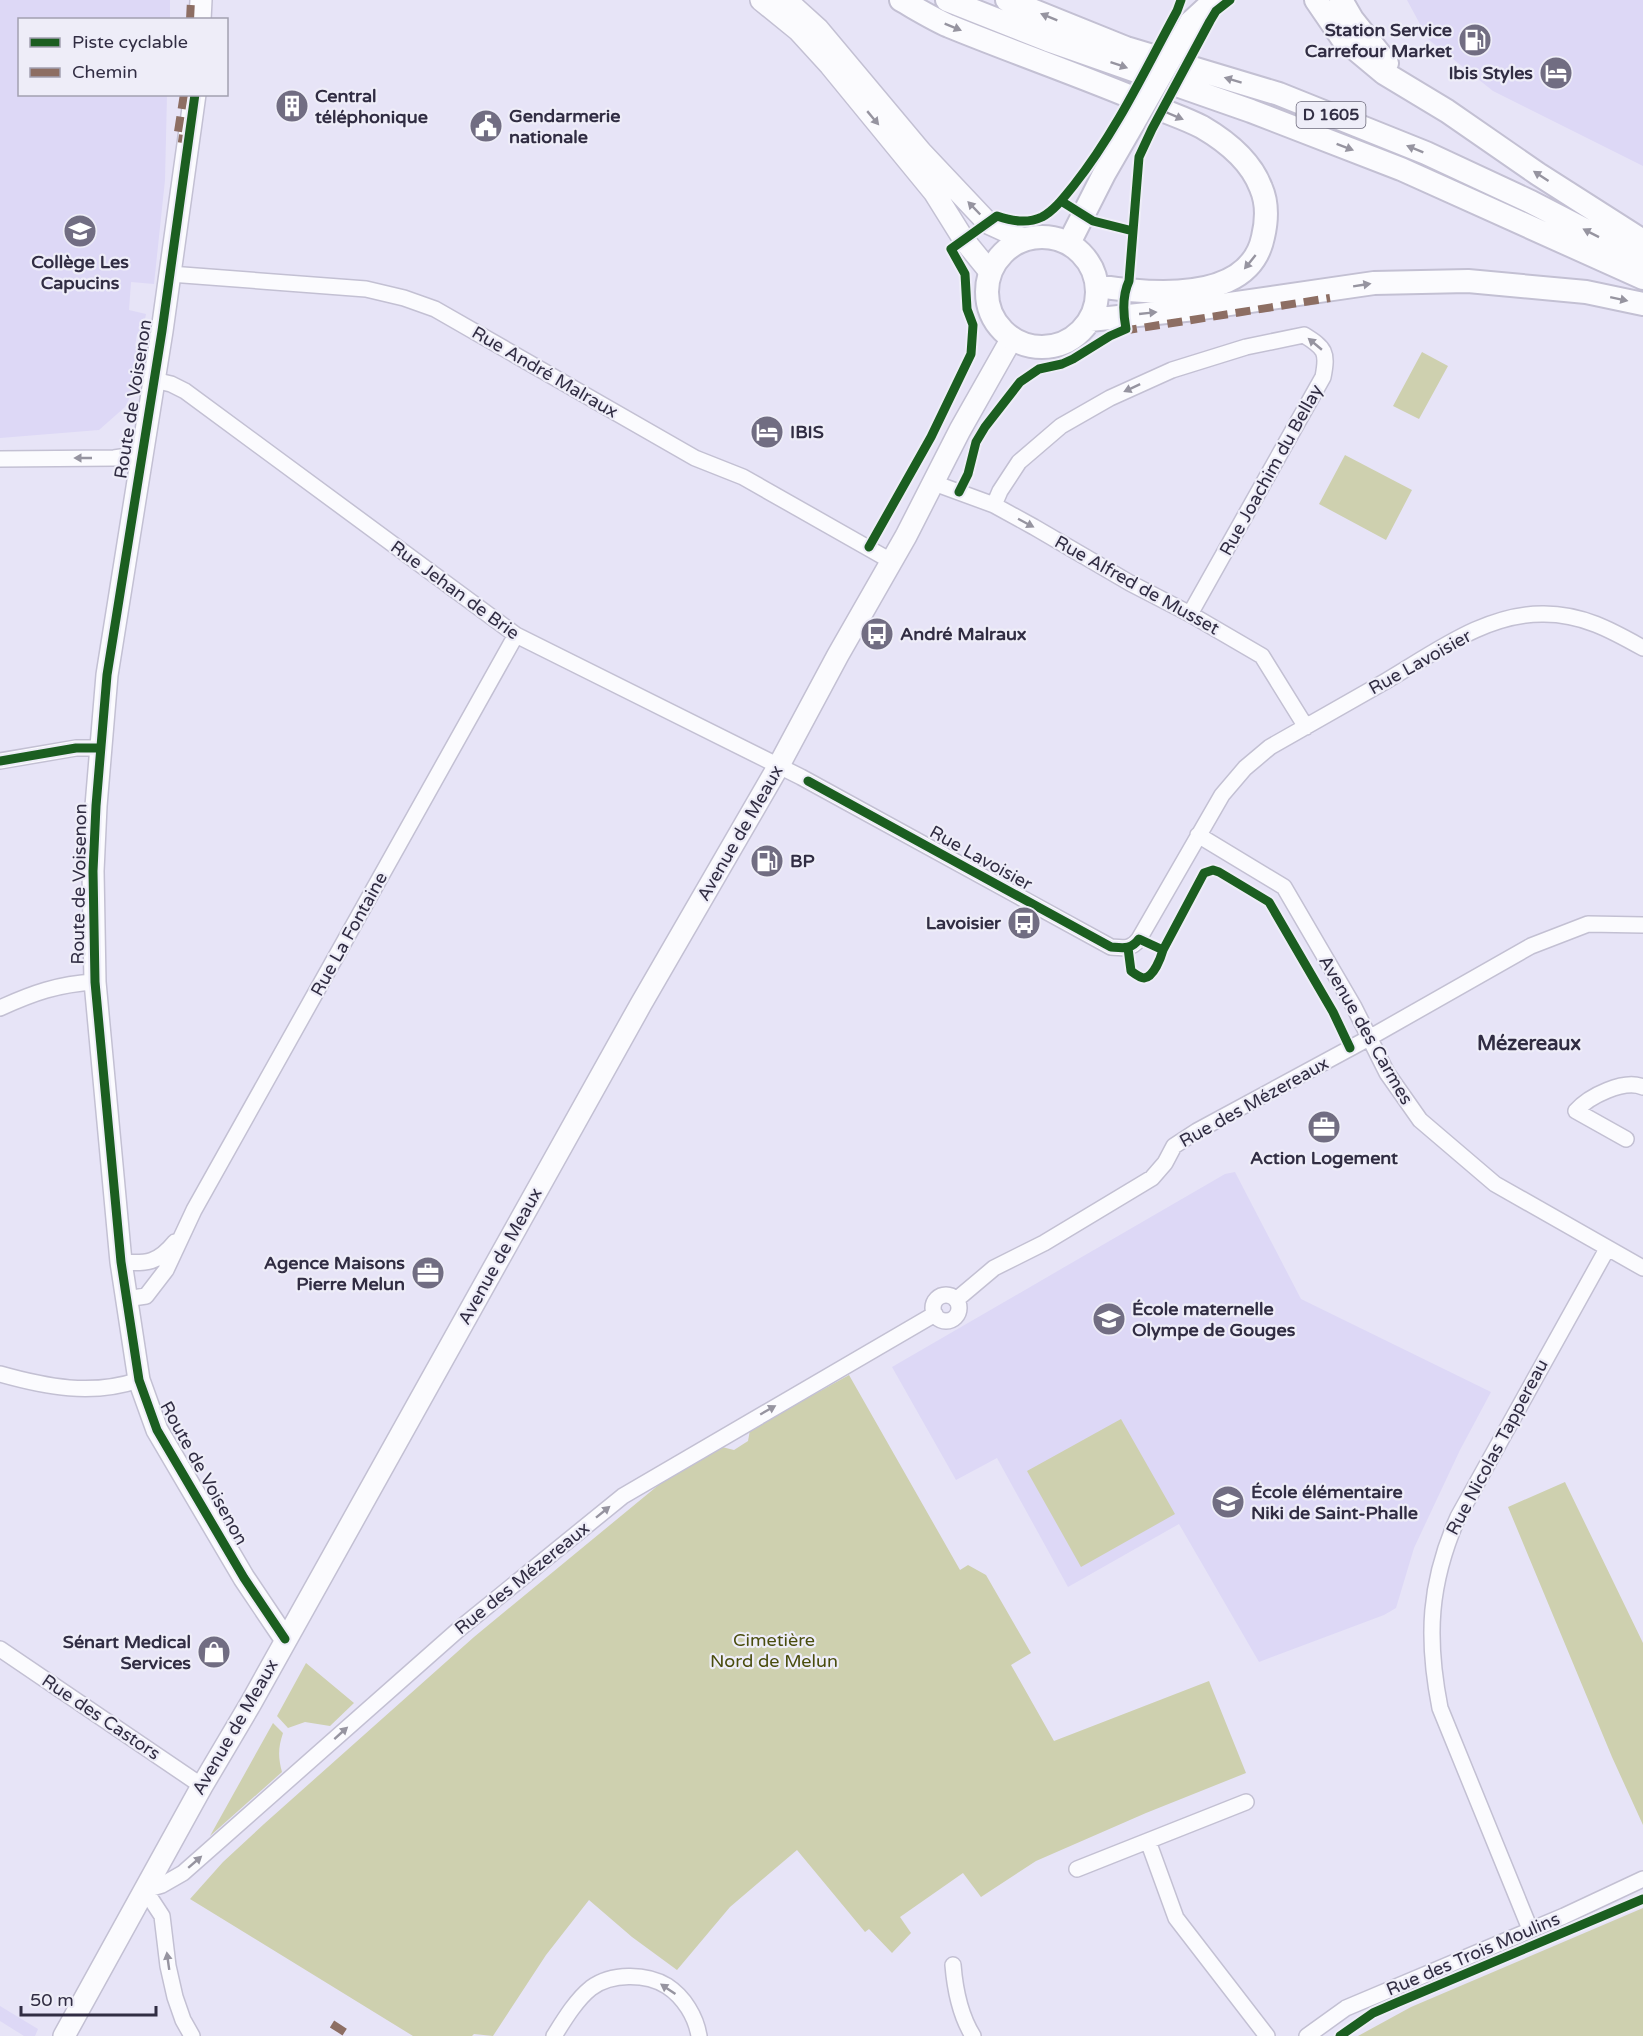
<svg xmlns="http://www.w3.org/2000/svg" width="1643" height="2036" font-family="'Varela Round',sans-serif">
<style>
.built{fill:#ddd8f6}
.green{fill:#ced0af}
.lines{fill:none;stroke-linecap:round;stroke-linejoin:round}
.street-casing{stroke:#c3c0d3;stroke-width:18}
.secondary-casing{stroke:#c3c0d3;stroke-width:24}
.primary-casing{stroke:#c3c0d3;stroke-width:26}
.street{stroke:#fbfbfe;stroke-width:15}
.secondary{stroke:#fbfbfe;stroke-width:21}
.primary{stroke:#fbfbfe;stroke-width:22}
.primary-bridge-casing{stroke:#c3c0d3;stroke-width:26;stroke-linecap:butt}
.primary-bridge{stroke:#fbfbfe;stroke-width:22}
.quiet{stroke:#8d6e63;stroke-width:8;stroke-dasharray:15 8;stroke-linecap:butt}
.cycleway-casing{stroke:#eeedf8;stroke-width:13}
.cycleway{stroke:#1b5e20;stroke-width:9}
.oneway{fill:#9694a0}
.labels{text-anchor:middle;dominant-baseline:central;stroke-width:4.5;stroke-linejoin:round;paint-order:stroke}
.shield{fill:#eeedf8;stroke:#6a6779;stroke-width:1.5}
.shield-label{font-size:16px;font-weight:bold;fill:#312d43}
.poi-label{font-size:18px;font-weight:bold;fill:#312d43;stroke:#eeedf8;text-anchor:start}
.street-label{font-size:18px;fill:#312d43;stroke:#eeedf8}
.park-label{font-size:18px;fill:#494c0d;stroke:#eeedf8}
.neighbourhood-label{font-size:20px;font-weight:bold;fill:#312d43;stroke:#eeedf8}
</style>
<rect width="100%" height="100%" fill="#e7e4f7"/>
<!-- built -->
<path class="built" d="M0 0H170V19L20 20V94L167 95 165 180 154 284 131 282 129 310 146 314 142 334H137L135 346 140 351 133 391 125 407 99 430 0 438Z
M1407 0H1643V166L1493 91 1428 39Z
M1235 1172 1301 1299 1491 1392 1460 1450 1414 1548 1396 1608 1384 1615 1259 1662 1179 1524 1068 1587 997 1458 956 1480 892 1367 1225 1174Z
M0 2006 38 2029 35 2036H24L0 2021Z"/>
<!-- green -->
<path class="green" d="M1422 352 1448 366 1419 419 1393 406Z
M1345 455 1412 490 1386 540 1319 504Z
M849 1375 960 1570 968 1565 986 1575 1031 1653 1011 1665 1054 1741 1209 1681 1246 1773 1146 1813 1036 1861 981 1897 963 1873 900 1917 911 1933 892 1953 869 1929 865 1932 797 1850 730 1907 677 1970 632 1937 589 1900 546 1955 493 2036 474 2034 472 2036H413L190 1899 223 1862 264 1824 474 1637 661 1483 722 1447 734 1450 748 1441 750 1430Z
M1121 1419 1175 1514 1081 1567 1027 1471Z
M1565 1482 1643 1643V1825L1612 1757 1508 1507Z
M306 1663 354 1703 330 1726 305 1722 288 1728 277 1716Z
M273 1723 283 1733C278 1748 278 1757 282 1772L210 1836Z
M1643 1908V2036H1358L1411 2007Z"/>
<g class="lines">
<!-- street casing -->
<g class="street-casing">
<path id="street" d="M170 274 366 289 404 298 435 309 695 458 743 477 891 561
M154 380 171 384 185 391 516 635 801 777 1111 947C1123 948 1131 950 1139 939L1222 795 1245 768 1270 747C1309 725 1347 703 1386 681 1434 653 1486 613 1544 614 1582 614 1611 630 1643 648
M0 459 114 458 141 454
M934 483 994 505 1034 527 1130 583 1190 614 1262 656 1306 727
M994 505 1000 491 1019 462 1061 426 1110 398 1172 370 1246 347 1304 335C1325 348 1328 352 1323 377L1190 614
M0 761 76 748H100
M1198 835 1284 887 1354 1007 1387 1073 1420 1120 1495 1184 1643 1268
M0 1008C33 993 58 984 95 982
M1626 1139 1576 1111C1589 1096 1624 1079 1643 1087
M121 1262C147 1264 158 1263 175 1242
M933 1308a13 13 0 1 1 26 0a13 13 0 1 1-26 0Z
M126 1299 146 1296 166 1270 194 1210 516 635
M956 1300 994 1268 1044 1243 1152 1178 1165 1163 1174 1146 1197 1131 1369 1038 1531 946 1588 924 1643 925
M0 1374C46 1387 92 1396 139 1380
M0 1649 202 1786
M1148 1841 1176 1918 1267 2036
M1077 1869 1246 1802
M1530 1929 1440 1708C1426 1637 1429 1583 1458 1517L1607 1249
M953 1965C955 1990 960 2015 973 2036
M192 2036 183 2020 175 1997 168 1966 162 1916 145 1890 162 1885 183 1873 458 1630 623 1496 935 1314
M554 2036C564 2020 576 2000 591 1988 611 1973 646 1973 667 1986 684 1997 696 2017 699 2036
M1307 2036 1346 2008 1564 1916 1643 1879"/>
</g>
<!-- secondary casing -->
<g class="secondary-casing">
<path id="secondary" d="M761 0 798 30 830 65 934 192 964 240 990 272
M786 0 818 29 921 152 988 223 1023 239
M200 20 201 0
M195 94 162 331 107 675 96 806 93 871 95 982 121 1262 139 1380 157 1430 244 1578 285 1639
M64 2036 202 1786 251 1703 641 1004 778 767 838 655 906 536 960 430 1012 338"/>
</g>
<!-- primary casing -->
<g class="primary-casing">
<path id="primary" d="M901 0C917 9 933 19 949 26 1015 53 1082 76 1148 104 1165 112 1185 118 1202 127 1226 141 1251 161 1261 188 1268 204 1267 220 1263 237 1249 305 1148 294 1097 286
M947 0 1048 40 1251 111 1401 169 1643 278
M1007 0 1126 48 1279 94 1426 153 1531 202 1643 260
M1316 0 1342 38 1384 73 1447 111 1538 174 1643 241
M1341 0 1352 19 1387 63
M1191 22 1215 0
M987 292a55 55 0 1 1 110 0a55 55 0 1 1-110 0Z
M1069 243 1104 174 1134 122
M1090 320 1195 309 1374 283 1468 281 1586 292 1643 304"/>
</g>
<!-- street -->
<use href="#street" class="street"/>
<!-- secondary -->
<use href="#secondary" class="secondary"/>
<!-- primary -->
<use href="#primary" class="primary"/>
<!-- primary-bridge casing -->
<g class="primary-bridge-casing">
<path id="primary-bridge" d="M1134 122 1191 22"/>
</g>
<!-- primary-bridge -->
<use href="#primary-bridge" class="primary-bridge"/>
<!-- quiet -->
<path class="quiet" d="M190 20 191 0
M184 94 177 138 190 140
M1122 331 1330 298
M332 2024 351 2036"/>
<!-- cycleway casing -->
<g class="cycleway-casing">
<path id="cycleway" d="M195 94 162 331 107 675 96 806 93 871 95 982 121 1262 139 1380 157 1430 244 1578 285 1639
M1061 201 1093 221 1133 231
M959 492 968 474 976 442 985 427 1020 382 1039 369 1062 364 1073 359 1110 336 1126 329C1123 313 1122 296 1129 281L1139 157 1152 129 1210 21 1216 11 1230 0
M869 547 931 437 971 354 973 325 967 309 965 274 951 249 997 216C1012 221 1027 224 1042 217 1055 210 1065 196 1074 185 1116 132 1145 70 1177 11L1181 0
M0 761 76 748H100
M808 781 1111 947C1123 948 1131 950 1139 939L1163 950C1161 957 1154 977 1144 978 1140 978 1135 974 1131 971L1128 948
M1163 950 1204 873 1213 870 1219 872 1269 902 1333 1012 1350 1048
M1340 2036 1373 2013 1396 2003 1643 1899"/>
</g>
<!-- cycleway -->
<use href="#cycleway" class="cycleway"/>
</g>
<!-- one-way arrows -->
<defs><path id="oneway-solid" d="M-6-.8H1V-3.2L6.5 0L1 3.2V.8H-6Z" transform="scale(1.5)"/></defs>
<g class="oneway">
<use href="#oneway-solid" transform="translate(1049 17) rotate(-158)"/>
<use href="#oneway-solid" transform="translate(953 27) rotate(22)"/>
<use href="#oneway-solid" transform="translate(1119 65) rotate(19)"/>
<use href="#oneway-solid" transform="translate(1233 80) rotate(-163)"/>
<use href="#oneway-solid" transform="translate(1175 116) rotate(23)"/>
<use href="#oneway-solid" transform="translate(873 118) rotate(50)"/>
<use href="#oneway-solid" transform="translate(1345 147) rotate(21)"/>
<use href="#oneway-solid" transform="translate(1415 149) rotate(-158)"/>
<use href="#oneway-solid" transform="translate(1541 176) rotate(-147)"/>
<use href="#oneway-solid" transform="translate(974 208) rotate(-134)"/>
<use href="#oneway-solid" transform="translate(1591 233) rotate(-153)"/>
<use href="#oneway-solid" transform="translate(1250 262) rotate(129)"/>
<use href="#oneway-solid" transform="translate(1362 285) rotate(-9)"/>
<use href="#oneway-solid" transform="translate(1619 299) rotate(12)"/>
<use href="#oneway-solid" transform="translate(1148 313) rotate(-6)"/>
<use href="#oneway-solid" transform="translate(1315 344) rotate(-140)"/>
<use href="#oneway-solid" transform="translate(1132 388) rotate(155)"/>
<use href="#oneway-solid" transform="translate(83 458) rotate(-180)"/>
<use href="#oneway-solid" transform="translate(1026 523) rotate(28)"/>
<use href="#oneway-solid" transform="translate(768 1410) rotate(-30)"/>
<use href="#oneway-solid" transform="translate(603 1512) rotate(-39)"/>
<use href="#oneway-solid" transform="translate(341 1733) rotate(-42)"/>
<use href="#oneway-solid" transform="translate(195 1862) rotate(-41)"/>
<use href="#oneway-solid" transform="translate(168 1961) rotate(-98)"/>
<use href="#oneway-solid" transform="translate(668 1989) rotate(-146)"/>
</g>
<!-- icons -->
<defs>
<g id="fuel-disc" transform="scale(1.725)"><circle r="9.5" fill="#716d82" stroke="#eeedf8"/><path d="M-5.5-6h7V0h2V4h1.3V-2.5L3-4.5l.8-.8L6-3V5H2.5V1h-1V6h-7ZM-4.2-4.7v3.2H.2V-4.7Z" fill="#fff"/></g>
<g id="hotel-disc" transform="scale(1.725)"><circle r="9.5" fill="#716d82" stroke="#eeedf8"/><path d="M-6-4.5h1.5V1H6V5H4.5V3h-9V5H-6ZM-4 0a1.8 1.8 0 1 1 3.6 0ZM.5 0V-2.5h3Q6-2.5 6 0Z" fill="#fff"/></g>
<g id="building-disc" transform="scale(1.725)"><circle r="9.5" fill="#716d82" stroke="#eeedf8"/><path d="M-4-6H4V6H1V3H-1V6H-4ZM-2.5-4.3h1.7v1.8h-1.7ZM.8-4.3h1.7v1.8H.8ZM-2.5-1h1.7V.8h-1.7ZM.8-1h1.7V.8H.8Z" fill="#fff"/></g>
<g id="civic-disc" transform="scale(1.725)"><circle r="9.5" fill="#716d82" stroke="#eeedf8"/><path d="M-.6-6.5H3V-4.5H.6V-3L4-1V1h2V6H-6V1h2V-1L-.6-3ZM-1.2 2.5V6h2.4V2.5Z" fill="#fff"/></g>
<g id="school-disc" transform="scale(1.725)"><circle r="9.5" fill="#716d82" stroke="#eeedf8"/><path d="M0-5L7-2L0 1L-7-2ZM-4 1L0 2.5L4 1V4Q0 6-4 4Z" fill="#fff"/></g>
<g id="bus-disc" transform="scale(1.725)"><circle r="9.5" fill="#716d82" stroke="#eeedf8"/><path d="M-5-6H5V4H4V6H2V4H-2V6H-4V4H-5ZM-3.5-4V0h7V-4ZM-3.5 1.2v1.5H-2V1.2ZM2 1.2v1.5H3.5V1.2Z" fill="#fff"/></g>
<g id="office-disc" transform="scale(1.725)"><circle r="9.5" fill="#716d82" stroke="#eeedf8"/><path d="M-6-3h4V-5.5h4V-3h4V5H-6ZM-1-4.5V-3h2v-1.5ZM-6 0V1H6V0Z" fill="#fff"/></g>
<g id="shop-disc" transform="scale(1.725)"><circle r="9.5" fill="#716d82" stroke="#eeedf8"/><path d="M-5-2.5h2.3a2.7 3.5 0 0 1 5.4 0H5L5.5 6h-11ZM-1.5-2.5h3a1.5 2.3 0 0 0-3 0Z" fill="#fff"/></g>
</defs>
<g fill-rule="evenodd">
<use href="#fuel-disc" x="1475" y="40"/>
<use href="#hotel-disc" x="1556" y="73"/>
<use href="#building-disc" x="292" y="106"/>
<use href="#civic-disc" x="486" y="126"/>
<use href="#school-disc" x="80" y="231"/>
<use href="#hotel-disc" x="767" y="432"/>
<use href="#bus-disc" x="877" y="634"/>
<use href="#fuel-disc" x="767" y="861"/>
<use href="#bus-disc" x="1024" y="923"/>
<use href="#office-disc" x="1324" y="1127"/>
<use href="#office-disc" x="428" y="1273"/>
<use href="#school-disc" x="1109" y="1319"/>
<use href="#school-disc" x="1228" y="1502"/>
<use href="#shop-disc" x="214" y="1652"/>
</g>
<g class="labels">
<!-- shield labels -->
<rect class="shield" x="1296.5" y="102" width="69" height="26" rx="4.5"/>
<g class="shield-label">
<text x="1331" y="115">D 1605</text>
</g>
<!-- poi labels -->
<g class="poi-label">
<text x="1452" y="30" text-anchor="end">Station Service<tspan x="1452" dy="21">Carrefour Market</tspan></text>
<text x="1533" y="73" text-anchor="end">Ibis Styles</text>
<text x="315" y="96">Central<tspan x="315" dy="21">téléphonique</tspan></text>
<text x="509" y="116">Gendarmerie<tspan x="509" dy="21">nationale</tspan></text>
<text x="80" y="262" text-anchor="middle">Collège Les<tspan x="80" dy="21">Capucins</tspan></text>
<text x="790" y="432">IBIS</text>
<text x="900" y="634">André Malraux</text>
<text x="790" y="861">BP</text>
<text x="1001" y="923" text-anchor="end">Lavoisier</text>
<text x="1324" y="1158" text-anchor="middle">Action Logement</text>
<text x="405" y="1263" text-anchor="end">Agence Maisons<tspan x="405" dy="21">Pierre Melun</tspan></text>
<text x="1132" y="1309">École maternelle<tspan x="1132" dy="21">Olympe de Gouges</tspan></text>
<text x="1251" y="1492">École élémentaire<tspan x="1251" dy="21">Niki de Saint-Phalle</tspan></text>
<text x="191" y="1642" text-anchor="end">Sénart Medical<tspan x="191" dy="21">Services</tspan></text>
</g>
<!-- street labels -->
<g class="street-label">
<text transform="translate(545 372) rotate(30)">Rue André Malraux</text>
<text transform="translate(133 399) rotate(-81)">Route de Voisenon</text>
<text transform="translate(1271 470) rotate(-61)">Rue Joachim du Bellay</text>
<text transform="translate(1137 585) rotate(29)">Rue Alfred de Musset</text>
<text transform="translate(455 590) rotate(36)">Rue Jehan de Brie</text>
<text transform="translate(1420 662) rotate(-29)">Rue Lavoisier</text>
<text transform="translate(740 833) rotate(-60)">Avenue de Meaux</text>
<text transform="translate(981 858) rotate(29)">Rue Lavoisier</text>
<text transform="translate(79 884) rotate(-89)">Route de Voisenon</text>
<text transform="translate(349 934) rotate(-61)">Rue La Fontaine</text>
<text transform="translate(1366 1030) rotate(60)">Avenue des Carmes</text>
<text transform="translate(1254 1102) rotate(-29)">Rue des Mézereaux</text>
<text transform="translate(500 1256) rotate(-61)">Avenue de Meaux</text>
<text transform="translate(1497 1447) rotate(-62)">Rue Nicolas Tappereau</text>
<text transform="translate(204 1473) rotate(61)">Route de Voisenon</text>
<text transform="translate(522 1578) rotate(-39)">Rue des Mézereaux</text>
<text transform="translate(101 1717) rotate(34)">Rue des Castors</text>
<text transform="translate(235 1727) rotate(-60)">Avenue de Meaux</text>
<text transform="translate(1473 1954) rotate(-23)">Rue des Trois Moulins</text>
</g>
<!-- park labels -->
<g class="park-label">
<text x="774" y="1640">Cimetière<tspan x="774" dy="21">Nord de Melun</tspan></text>
</g>
<!-- neighbourhood labels -->
<g class="neighbourhood-label">
<text x="1529" y="1044">Mézereaux</text>
</g>
</g>
<!-- legend -->
<rect x="18" y="18" width="210" height="78" fill="#eeedf8" stroke="#a2a0b0" stroke-width="1.5"/>
<rect x="30" y="38" width="30" height="9" fill="#1b5e20" stroke="#a2a0b0" stroke-width="1.5"/>
<text x="72" y="48" font-size="18" fill="#312d43">Piste cyclable</text>
<rect x="30" y="68" width="30" height="9" fill="#8d6e63" stroke="#a2a0b0" stroke-width="1.5"/>
<text x="72" y="78" font-size="18" fill="#312d43">Chemin</text>
<!-- scale -->
<path d="M21 2006v9h135v-9" fill="none" stroke="#312d43" stroke-width="3"/>
<text x="30" y="2006" font-size="18" fill="#312d43" stroke="#eeedf8" stroke-width="4.5" paint-order="stroke">50 m</text>
</svg>
